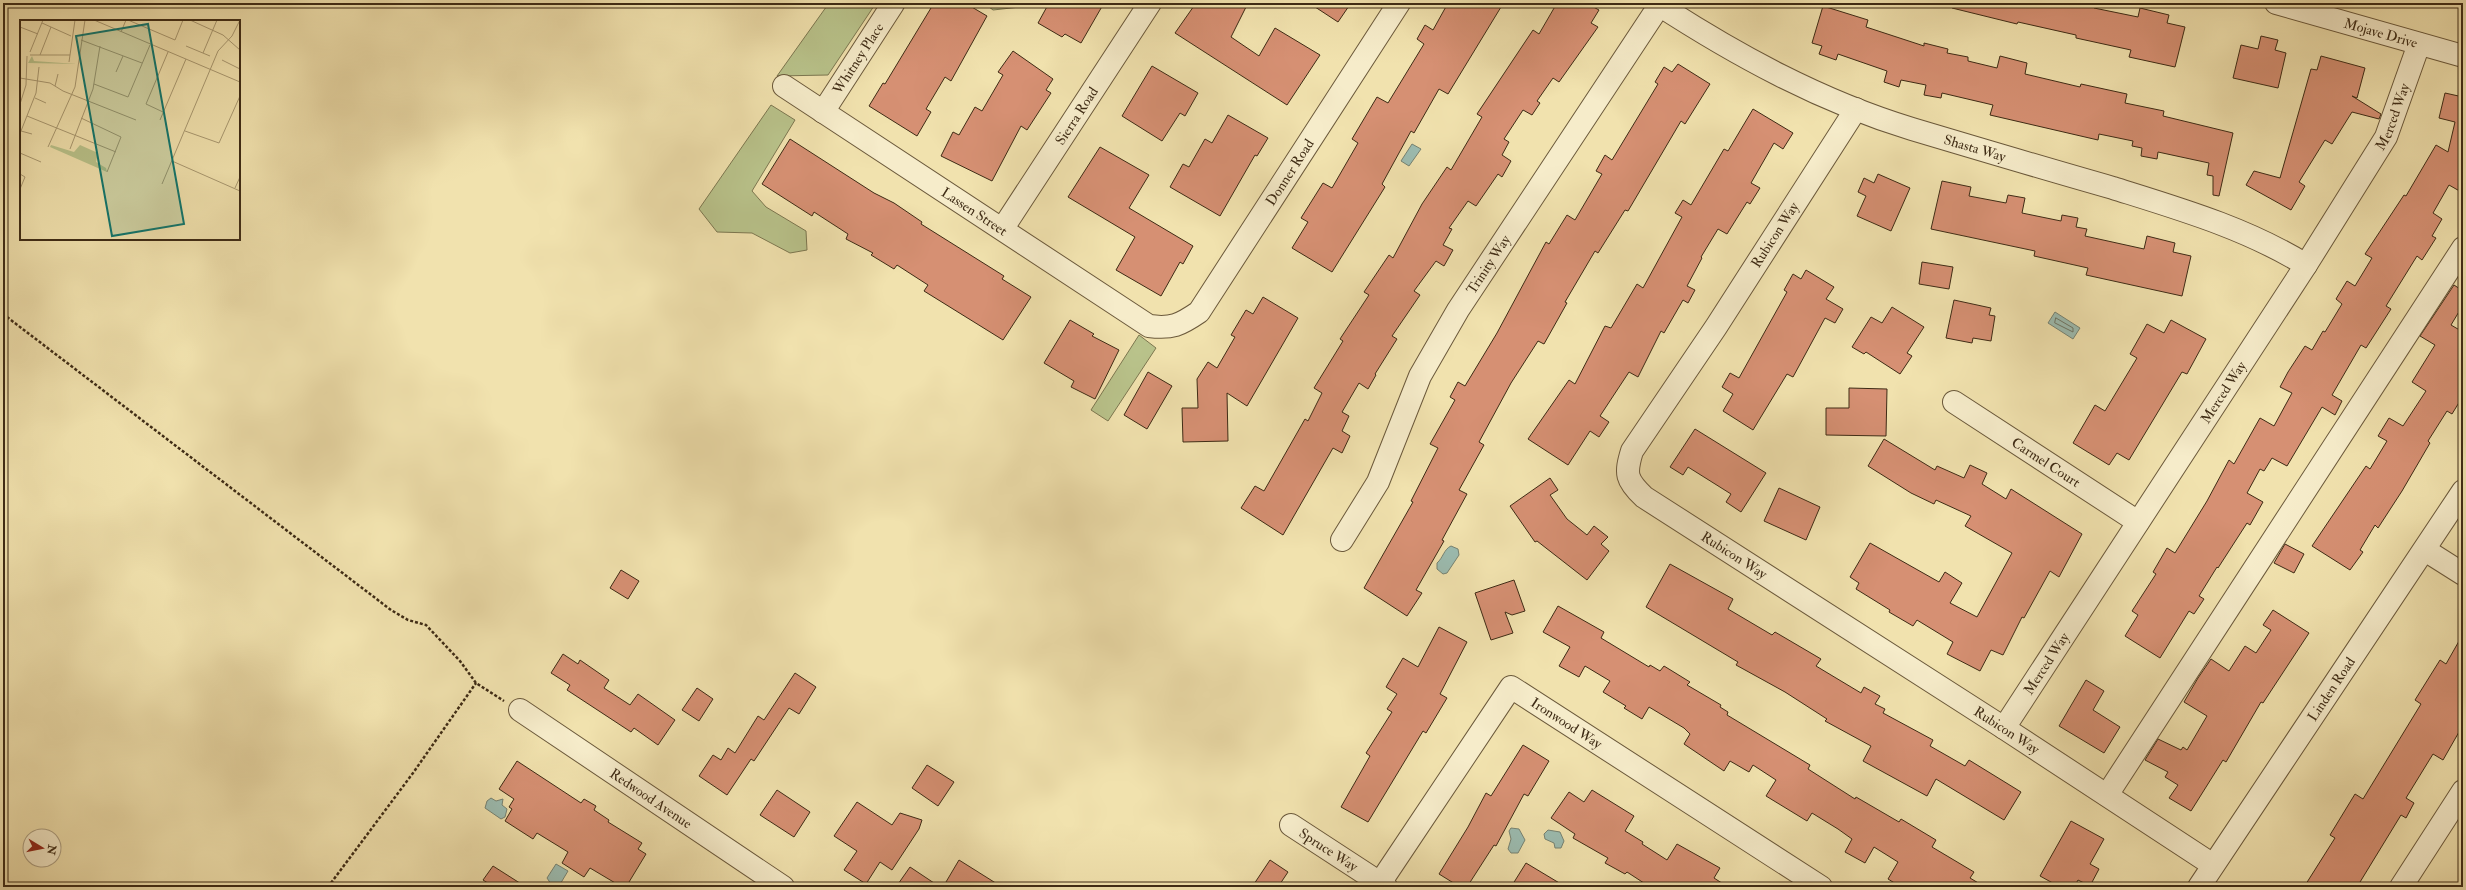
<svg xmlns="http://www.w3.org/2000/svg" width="2466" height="890" font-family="'IM FELL Double Pica',serif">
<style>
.green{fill:#b9c38b;stroke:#7c7750}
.water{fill:#9cbdb2;stroke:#768373}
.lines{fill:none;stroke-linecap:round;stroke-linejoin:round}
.shore{stroke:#6d7464;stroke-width:1}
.building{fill:#d69073;stroke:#3e2b15}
.minor-casing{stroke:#6b593b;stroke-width:24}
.path{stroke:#3e2b15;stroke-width:2.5;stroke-dasharray:3 2;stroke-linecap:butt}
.minor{stroke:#f6ecca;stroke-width:22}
.labels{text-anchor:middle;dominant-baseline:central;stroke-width:3.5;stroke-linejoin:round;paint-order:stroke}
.street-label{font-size:14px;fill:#3e2b15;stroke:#f6ecca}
.inset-road{fill:none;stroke:#a99971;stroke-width:1}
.view{fill:#0f766e;fill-opacity:0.15;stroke:#0f766e;stroke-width:2}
.inset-edge{fill:none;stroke:#3e2b15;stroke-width:2}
</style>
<rect width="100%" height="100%" fill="#f1e2ae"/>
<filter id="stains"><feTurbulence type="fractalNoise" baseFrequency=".005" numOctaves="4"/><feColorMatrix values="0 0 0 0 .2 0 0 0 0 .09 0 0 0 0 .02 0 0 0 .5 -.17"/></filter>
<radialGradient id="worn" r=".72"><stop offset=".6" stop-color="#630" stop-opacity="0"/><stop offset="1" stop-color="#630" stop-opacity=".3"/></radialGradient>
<!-- green -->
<path class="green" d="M829 3H876L828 75 777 76Z
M984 3H1023L1020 7 993 10Z
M771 105 795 120 752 191 766 207 806 231 807 250 790 253 752 233 717 232 699 209Z
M1139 335 1156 348 1108 421 1091 410Z"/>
<!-- water -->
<path class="water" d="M1412 144 1421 149 1409 166 1401 161Z
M2055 312 2080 328 2073 339 2048 323Z
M1451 546 1458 549 1459 555 1447 573 1443 574 1437 569V563C1443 558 1444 549 1451 546Z
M491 798 496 801 503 799 502 805 507 809 505 817 501 819 485 808 487 801Z
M1511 828 1519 829 1525 840 1518 853H1511L1508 849 1511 839 1509 831Z
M1548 830 1560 832 1564 841 1561 848H1555L1554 843 1545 839 1544 834Z
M556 864 568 871 559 886 551 884 547 878Z"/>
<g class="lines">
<!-- shore -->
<path class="shore" d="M2056 318 2073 328V332L2055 323Z"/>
</g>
<!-- building -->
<path class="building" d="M934 3H965L987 16 951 81 945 77 926 109 931 112 917 136 869 106 883 83 885 84Z
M1049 3H1104L1081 43 1065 34 1062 37 1038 23Z
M1196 3H1248L1231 37 1259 56 1275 28 1320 55 1287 105 1175 33Z
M1309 3H1351L1338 22Z
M1448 3H1493L1501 7 1448 94 1439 89 1414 133 1411 131 1382 184 1385 187 1332 272 1292 248 1308 222 1301 218 1323 183 1332 188 1358 143 1352 139 1377 97 1388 103 1424 44 1417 39 1425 25 1433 30Z
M1557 3H1586L1599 10 1591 23 1598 27 1559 82 1553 78 1537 101 1540 103 1532 115 1523 110 1504 139 1509 142 1502 155 1511 161 1502 177 1498 174 1476 206 1468 201 1449 228 1452 229 1443 245 1453 250 1444 266 1436 261 1414 291 1420 295 1392 336 1397 339 1375 374 1376 375 1368 389 1359 383 1342 412 1349 416 1342 431 1350 436 1342 453 1333 448 1283 535 1241 508 1255 486 1264 491 1305 419 1308 421 1322 393 1314 388 1343 341 1340 339 1369 295 1364 292 1389 255 1393 258 1422 204 1447 167 1451 170 1482 117 1477 114 1533 30 1539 34Z
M1953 3H2095L2094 8 2138 17 2140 8 2169 15 2167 23 2185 27 2175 67 2129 57 2131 50 2076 38V35L2018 22 2017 24 1952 8Z
M1823 6 1868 20 1866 27 1924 46V43L1948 49 1947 53 1968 57V61L1997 68 2000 56 2027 63 2025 74 2080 87 2081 84 2127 94 2125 103 2164 111 2163 116 2233 133 2219 196 2213 195V176L2207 175 2209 163 2158 152 2157 159 2141 156 2142 148 2132 146 2133 141 2099 134 2098 140 1990 115 1993 105 1942 93 1941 98 1924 95 1926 85 1901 80 1899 87 1884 82 1887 71 1838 54 1836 60 1819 54 1822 46 1812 43Z
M2261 36 2278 40 2275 50 2286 53 2278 88 2233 78 2241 45 2258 49Z
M1013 51 1053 79 1046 90 1051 93 1027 130 1021 126 992 181 941 156 953 132 959 135 975 107 982 111 1003 75 998 72Z
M2321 56 2365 68 2357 98 2352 96 2381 114 2379 119 2352 112 2332 144 2325 140 2299 182 2305 186 2291 210 2246 185 2254 171 2280 178 2311 69 2317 70Z
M1678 64 1710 84 1685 124 1681 121 1628 211 1625 210 1598 253 1595 251 1565 302 1567 303 1544 344 1538 341 1511 383 1479 442 1484 445 1459 490 1467 494 1442 540 1444 541 1416 590 1422 593 1407 616 1364 588 1413 502 1411 501 1438 448 1430 444 1455 400 1450 397 1458 382 1465 386 1497 333 1546 242 1549 244 1567 215 1575 220 1602 174 1596 171 1605 155 1612 160 1658 84 1655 82 1664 67 1672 72Z
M1152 66 1198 93 1185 116 1180 113 1162 141 1122 116Z
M2445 93 2463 97V193L2449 185 2433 213 2442 219 2432 236 2436 238 2422 260 2417 256 2386 306 2391 309 2366 348 2361 345 2332 395 2342 401 2335 415 2322 407 2287 466 2272 458 2264 471 2260 469 2247 493 2263 502 2250 525 2247 523 2218 568 2217 567 2199 596 2204 599 2194 614 2189 611 2160 658 2125 636 2138 615 2132 611 2156 574 2153 572 2167 548 2175 553 2207 501 2229 460 2234 464 2260 418 2274 426 2292 393 2280 387 2288 372 2305 346 2312 350 2323 331 2325 332 2342 304 2336 299 2347 281 2355 286 2372 258 2365 254 2404 195 2406 196 2436 145 2448 152 2455 122 2439 118Z
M1753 109 1793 133 1783 149 1774 143 1751 183 1760 188 1750 204 1747 202 1727 234 1718 229 1701 257 1702 258 1687 286 1695 290 1688 303 1683 300 1664 333 1661 331 1638 377 1629 372 1600 416 1609 422 1599 437 1590 431 1568 465 1528 439 1569 380 1575 384 1605 326 1611 328 1637 284 1643 288 1682 217 1675 213 1683 200 1691 205 1724 149 1728 151Z
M1228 115 1268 138 1257 156 1255 155 1220 216 1170 187 1183 164 1189 167 1205 139 1212 143Z
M790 139 874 193 894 203 922 222 921 224 1004 276 1002 279 1031 297 1003 340 924 291 928 285 897 265 894 269 871 255 873 253 846 239 848 234 814 212 812 216 762 184Z
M1100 147 1149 175 1129 208 1193 246 1183 264 1180 262 1161 296 1116 270 1135 237 1068 197Z
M1878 174 1910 188 1891 231 1857 216 1866 196 1858 192 1864 178 1874 183Z
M1942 181 1971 187 1969 196 2006 203 2008 195 2025 198 2022 213 2061 221 2062 215 2078 218 2076 227 2087 229 2085 236 2144 249 2147 236 2175 243 2173 252 2191 256 2182 296 2086 275 2088 268 2034 256 2035 251 1931 229Z
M1922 262 1953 267 1949 289 1919 284Z
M1806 270 1834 287 1826 299 1843 309 1835 323 1825 318 1793 377 1787 374 1753 430 1723 411 1733 394 1722 387 1730 373 1739 378 1787 292 1784 290 1793 274 1801 279Z
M2454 285 2463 291V305L2451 325 2463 332V396L2452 414 2447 411 2428 441 2430 443 2402 491 2378 528 2375 525 2360 550 2363 552 2350 570 2312 546 2366 466 2370 469 2387 441 2378 436 2389 418 2403 426 2426 391 2412 382 2435 345 2420 336Z
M1263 297 1298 318 1247 406 1227 393 1228 441 1183 442 1182 408H1198L1197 379 1208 362 1217 368 1235 337 1231 335 1246 310 1253 314Z
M1954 300 1991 308 1989 315 1995 316 1991 341 1973 338 1972 343 1946 338Z
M1892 307 1924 327 1907 353 1912 356 1900 374 1866 352 1864 354 1852 347 1871 317 1882 323Z
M1070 320 1094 334 1092 336 1119 350 1095 399 1071 387 1074 381 1044 363Z
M2171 320 2206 339 2187 374 2182 372 2129 460 2117 453 2109 465 2073 443 2095 405 2105 411 2137 358 2130 354 2147 324 2164 333Z
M1148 372 1172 386 1147 429 1124 415Z
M1849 388 1887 389 1886 436 1826 435V408H1849Z
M1695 429 1766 473 1741 512 1726 502 1731 494 1688 467 1683 475 1670 467Z
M1884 439 1935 470 1937 466 1964 478 1970 465 1987 473 1982 484 2006 499 2011 489 2082 534 2059 577 2050 571 2024 618 2022 617 2003 655 1991 650 1980 671 1947 654 1953 642 1917 620 1913 626 1889 612 1890 610 1856 589 1859 583 1850 577 1870 543 1939 582 1945 572 1962 583 1950 603 1977 617 2012 553 1965 526 1971 516 1936 500 1934 504 1911 493 1868 466Z
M1550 478 1558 490 1550 495 1567 519 1587 535 1594 526 1608 537 1601 544 1609 551 1587 580 1537 541 1535 542 1510 506Z
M1779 488 1820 507 1806 540 1764 521Z
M2285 544 2304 554 2294 573 2274 563Z
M1670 564 1733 599 1728 609 1772 635 1775 632 1821 659 1816 666 1861 693 1864 687 1880 696 1875 704 1885 709 1883 713 1933 740 1930 746 1965 766 1969 760 2021 792 2004 820 1936 779 1927 796 1863 761 1871 746 1825 721 1827 719 1785 692 1736 665 1738 662 1646 607Z
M621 570 639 581 628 599 610 588Z
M1514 580 1525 611 1512 615 1505 612 1513 633 1491 640 1475 593Z
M1558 606 1604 632 1601 638 1649 667 1650 665 1660 671 1664 666 1690 682 1687 685 1721 705 1720 707 1728 712 1727 715 1810 765 1808 769 1855 799 1856 797 1899 822 1901 819 1936 840 1932 847 1974 872 1970 878 1985 887H1901L1888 879 1898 862 1874 847 1865 863 1845 852 1852 839 1838 829 1812 813 1807 821 1766 796 1776 780 1753 765 1749 772 1730 761 1724 771 1684 744 1690 734 1684 728 1649 707 1642 719 1624 708 1626 706 1603 692 1610 681 1585 666 1579 677 1559 666 1570 647 1543 632Z
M2273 610 2309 633 2263 703 2261 702 2226 762 2223 760 2191 811 2169 798 2178 785 2165 777 2168 772 2145 760 2158 739 2181 750 2183 747 2187 750 2207 716 2184 702 2198 678 2211 659 2229 671 2245 646 2256 653 2271 630 2263 625Z
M1439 627 1467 642 1440 694 1447 698 1426 733 1423 731 1368 822 1341 807 1370 756 1366 753 1392 712 1387 709 1397 694 1386 687 1403 658 1418 667Z
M2463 634V725L2443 760 2433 754 2406 798 2414 803 2406 818 2401 815 2357 887H2304L2335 838 2330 835 2355 794 2363 799 2421 704 2415 700 2440 660 2446 664Z
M563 654 578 664 580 660 609 680 604 688 630 705 638 694 675 720 658 745 634 728 631 732 567 690 570 685 551 673Z
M795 673 816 687 799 714 789 708 754 761 751 759 727 795 699 776 713 755 721 760 728 748 735 753 758 716 764 720Z
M2086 680 2104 691 2093 710 2120 727 2104 753 2059 726Z
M697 688 713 699 699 721 682 710Z
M1523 745 1549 761 1528 796 1524 794 1496 846 1494 845 1467 887H1460L1439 874 1468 827 1486 793 1491 796Z
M517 761 581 803 584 799 596 806 594 810 609 820 608 822 642 843 638 849 646 854 626 887H622L590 868 584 877 562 863 568 852 537 833 533 839 505 821 512 809 509 807 514 799 499 789Z
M927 765 954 782 938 806 912 788Z
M777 790 810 812 794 837 760 815Z
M1592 790 1634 816 1625 831 1643 842 1642 844 1667 860 1677 844 1720 868 1714 878 1728 887H1650L1627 872 1625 874 1605 863 1608 858 1573 838 1575 834 1551 818 1569 792 1584 802Z
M857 802 892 825 900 813 922 820 919 829 892 870 880 862 866 884 844 870 857 851 834 836Z
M2071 821 2104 839 2090 864 2099 869 2090 886 2078 880 2074 887H2060L2040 876Z
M959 860 1002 887H943Z
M1270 860 1288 872 1278 887H1252Z
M1526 863 1566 887H1511Z
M493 866 526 887H494L483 880Z
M910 867 940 887H896Z"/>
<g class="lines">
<!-- minor casing -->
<g class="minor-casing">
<g id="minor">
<path id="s1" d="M1656 3C1736 55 1820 101 1912 129 1979 149 2046 169 2113 188 2180 209 2246 228 2306 265"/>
<path id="s2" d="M2276 3 2463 56"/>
<path id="s3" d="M784 86 1149 326C1172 329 1180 325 1199 312L1399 3"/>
<path id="s4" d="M1856 109 1716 327 1632 451C1625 474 1626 480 1644 497L2004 728 2213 865"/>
<path id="s5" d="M823 112 893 4"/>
<path id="s6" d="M1003 228 1150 3"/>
<path id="s7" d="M1954 402 2138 522"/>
<path id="s8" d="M1342 540 1378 482 1420 376 1458 310 1661 3"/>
<path d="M2425 550 2463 574"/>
<path id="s9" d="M520 710 783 887"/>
<path id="s10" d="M2004 728 2306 265 2386 137 2419 44"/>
<path d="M2107 795 2463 248"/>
<path id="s11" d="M1291 825 1386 887"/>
<path id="s12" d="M1380 883 1511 687 1821 887"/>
<path id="s13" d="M2199 887 2463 491"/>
<path d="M2401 887 2463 791"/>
</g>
</g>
<!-- path -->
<path class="path" d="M3 314 391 610 408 620 426 625 460 661 476 683 504 701
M328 887 413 773 476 683"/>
<!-- minor -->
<use href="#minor" class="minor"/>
</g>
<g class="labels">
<!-- street labels -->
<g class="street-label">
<text stroke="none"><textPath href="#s2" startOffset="109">Mojave Drive</textPath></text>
<text stroke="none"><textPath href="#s5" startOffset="64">Whitney Place</textPath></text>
<text stroke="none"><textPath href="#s6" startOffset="134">Sierra Road</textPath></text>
<text stroke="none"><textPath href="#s10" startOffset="725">Merced Way</textPath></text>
<text stroke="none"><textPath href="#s1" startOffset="352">Shasta Way</textPath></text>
<text stroke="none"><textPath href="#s3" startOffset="657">Donner Road</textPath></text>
<text stroke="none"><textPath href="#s3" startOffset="228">Lassen Street</textPath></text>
<text transform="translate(1775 235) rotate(-57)">Rubicon Way</text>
<text stroke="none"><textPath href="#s8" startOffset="313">Trinity Way</textPath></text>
<text stroke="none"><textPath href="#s10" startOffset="401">Merced Way</textPath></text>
<text stroke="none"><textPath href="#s7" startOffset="110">Carmel Court</textPath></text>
<text stroke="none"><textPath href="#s4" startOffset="568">Rubicon Way</textPath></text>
<text stroke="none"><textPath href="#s10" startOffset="77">Merced Way</textPath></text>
<text stroke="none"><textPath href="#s13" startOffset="238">Linden Road</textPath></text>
<text stroke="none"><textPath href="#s12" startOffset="302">Ironwood Way</textPath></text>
<text stroke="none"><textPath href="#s4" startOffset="892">Rubicon Way</textPath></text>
<text stroke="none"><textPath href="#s9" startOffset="158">Redwood Avenue</textPath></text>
<text stroke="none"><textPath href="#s11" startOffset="45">Spruce Way</textPath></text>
</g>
</g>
<!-- overview -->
<g transform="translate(20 20)">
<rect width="220" height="220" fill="#f1e2ae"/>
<path d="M12 36 14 41 57 44 8 43ZM31 125 54 132 60 125 78 133 76 142 86 148 87 152 30 127Z" fill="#b9c38b"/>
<path class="inset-road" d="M74 0 220 62M108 0 155 20 163 0M170 0 203 15 220 30M22 3 51 16M0 7 18 14M101 12 106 0M61 20 122 43M166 26 190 36M10 32 23 0M183 33 197 0M10 35H50M20 35 31 7M202 40 220 49M49 42 55 0M96 52 103 36M0 58 30 63 43 71 116 100M74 64 108 77 130 25M35 66 38 54M15 78 26 83M0 84 6 65 7 36M143 92 126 84 148 32M7 96 96 132M61 98 101 117 87 152M140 100 166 39M165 111 199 123 220 76M12 114 1 111 16 73 19 47M28 127 55 67 65 0M50 129 73 69 80 26M0 133 21 142M152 141 220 171M0 154 5 157 0 169M142 164 198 31 212 16 220 0M215 168 220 157"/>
<path class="view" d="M128 4 164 204 92 216 56 16Z"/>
<rect width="220" height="220" class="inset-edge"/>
</g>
<!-- margin -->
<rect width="2466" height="890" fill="none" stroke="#f1e2ae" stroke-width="16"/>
<rect x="4" y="4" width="2458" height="882" fill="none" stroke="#3e2b15" stroke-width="2"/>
<rect x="8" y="8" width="2450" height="874" fill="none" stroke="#3e2b15"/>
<!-- north arrow -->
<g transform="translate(42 848) rotate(100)"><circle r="19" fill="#f6ecca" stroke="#ac9f82"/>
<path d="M0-3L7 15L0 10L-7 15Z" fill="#8f2418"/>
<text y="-6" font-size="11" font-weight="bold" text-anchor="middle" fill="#3e2b15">N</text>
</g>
<rect width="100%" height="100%" filter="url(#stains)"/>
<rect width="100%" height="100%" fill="url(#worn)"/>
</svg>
